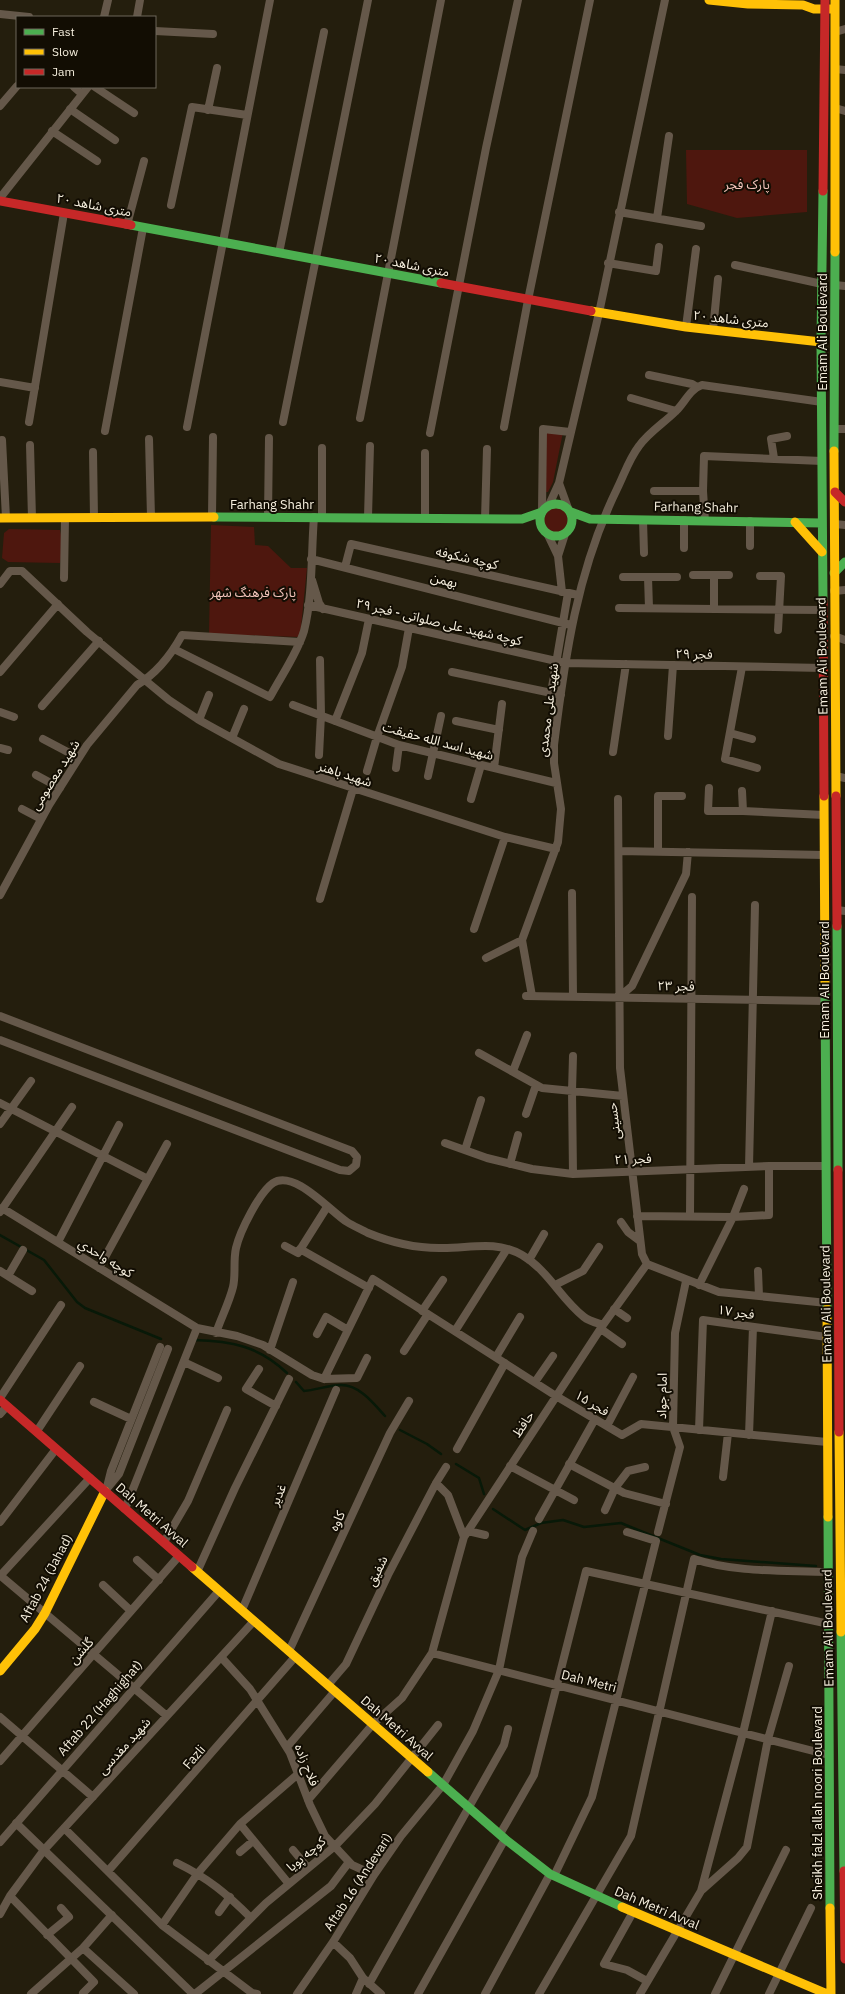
<svg xmlns="http://www.w3.org/2000/svg" width="845" height="1994" font-family="'IBM Plex Sans','Noto Sans Arabic',sans-serif">
<style>
.green{fill:#4e170e}
.lines{fill:none;stroke-linecap:round;stroke-linejoin:round}
.stream{stroke:#081908;stroke-width:2.5}
.street{stroke:#65584a;stroke-width:8}
.fast{stroke:#4caf50;stroke-width:9}
.slow{stroke:#ffc107;stroke-width:9}
.jam{stroke:#c62828;stroke-width:9}
.labels{text-anchor:middle;dominant-baseline:central;stroke-width:4;stroke-linejoin:round;paint-order:stroke}
.park-label{font-size:13px;fill:#f3c4bb;stroke:#120d03}
.street-label{font-size:13px;fill:#f6efde;stroke:#120d03}
</style>
<rect width="100%" height="100%" fill="#241e0d"/>
<!-- green -->
<path class="green" d="M686 150H807V212L737 218 687 204Z
M543 430 563 432 553 482 548 492H543Z
M540 520a16 16 0 1 1 32 0a16 16 0 1 1-32 0Z
M211 525 254 527 255 545 268 546 291 568H307L300 637 209 634Z
M9 529 60 530 63 546 60 563 8 562 2 558 4 533Z"/>
<g class="lines">
<!-- stream -->
<path class="stream" d="M0 1235 44 1260 77 1302 85 1308 161 1339
M194 1340C231 1341 259 1346 287 1373
M296 1382 304 1391C316 1390 329 1385 341 1385 360 1385 374 1404 385 1416
M400 1430 427 1444 441 1454
M456 1464 479 1478 484 1494
M493 1509 525 1530 541 1523 563 1520 584 1527 621 1523 700 1555 721 1559 816 1566"/>
<!-- street -->
<path class="street" d="M0 14 29 17
M104 17 108 0
M137 17 140 0
M155 31 213 34
M835 32 845 29
M835 69 845 70
M74 87 82 94
M95 87 134 113
M0 106 17 86
M835 108 845 111
M70 109 115 140
M208 110 217 68
M52 131 97 161
M0 198 88 87
M171 205 192 107 247 115
M619 212 701 226
M657 218 669 136
M127 225 144 161
M279 253 324 32
M608 263 656 271 659 247
M735 265 822 284
M835 285 845 286
M686 327 696 249
M713 330 718 279
M649 375 692 384 697 387
M0 382 35 388
M631 398 676 411
M360 418 441 0
M29 422 64 213
M283 422 368 0
M187 427 270 0
M504 427 528 300 590 0
M835 429H845
M105 431 143 228
M430 433 486 148 518 0
M149 439 151 517
M2 440 6 518
M30 445 32 518
M93 452 94 518
M774 458 771 439 787 436
M654 491H703
M549 505 559 483
M568 508 559 483 599 313 665 0
M542 512 543 429 570 432
M212 517 213 437
M268 517 269 438
M322 517V448
M368 517 370 446
M425 517V453
M485 519 487 449
M643 520 644 553
M684 520V548
M705 521 703 491 704 456 822 461
M750 521V546
M835 524 845 525
M547 533 558 556 562 592
M558 556 565 534
M311 559 571 625
M345 567 351 544 578 595
M693 575H714
M760 576H781L778 630
M623 577H677
M648 577 649 608
M64 578 65 518
M312 580 319 603 323 609
M0 584 10 571H22L87 632 169 700 199 720 279 764 505 837 556 849
M834 591 845 590
M308 605 565 663 823 668
M619 608 823 610
M714 609V575H729
M834 636 845 640
M174 649 270 697C281 676 297 654 304 631 313 595 311 554 314 517
M742 667 725 759 757 768
M0 672 58 604
M452 672 561 695
M551 693 568 593
M293 705 399 745 556 783
M42 706 99 641
M0 712 14 717
M199 720 209 695
M335 721 362 653 369 619
M456 721 499 730
M730 733 752 739
M668 736 673 665
M232 738 244 709
M43 739 79 758
M0 748 8 750
M613 752 626 664
M319 755 321 715 320 660
M396 768 399 745
M494 768 502 704
M367 771 377 737 402 667 409 628
M36 775 60 788
M428 776 441 716
M836 776 845 778
M709 788 708 811H743
M742 791 743 811 824 815
M471 799 481 765
M618 799 620 1068 642 1254 647 1264
M22 809 41 819
M619 851 824 855
M658 851V796H682
M572 893 573 997
M0 895 49 805 87 745 137 685C157 673 171 655 182 635L300 642
M320 899 353 789
M837 910 845 911
M474 929 505 837
M486 958 522 940
M526 996 825 1001
M532 996 522 940 558 842 561 809 554 763V745C565 656 577 571 617 489 624 475 629 459 639 446 649 432 664 423 676 411 685 402 690 389 702 385L822 402
M619 997 632 986 686 874 688 852
M0 1016 352 1151 357 1157 356 1165 349 1171 340 1170 0 1040
M479 1053 542 1088 623 1096
M513 1071 527 1035
M0 1103 148 1179
M526 1114 536 1085
M0 1124 31 1081
M445 1143 487 1158 532 1169 573 1174 769 1166H826
M465 1150 481 1100
M510 1164 518 1135
M749 1167 755 905
M573 1174 572 1091 573 1056
M2 1208 197 1328 237 1336 263 1345 312 1375 324 1379 357 1378 367 1358
M0 1212 72 1107
M637 1216 733 1217 769 1215V1166
M690 1216 692 897
M621 1222 628 1232 640 1241
M58 1242 119 1125
M285 1246 298 1253 327 1207
M300 1249 369 1288
M529 1260 544 1234
M647 1264 719 1292 827 1303
M99 1268 167 1144
M0 1271 32 1291
M758 1271 759 1296
M8 1276 23 1250
M555 1285 583 1271 599 1247
M699 1285 733 1217 744 1189
M614 1309 627 1318
M422 1311 443 1280
M601 1329 622 1344
M455 1331 507 1249
M216 1333C221 1318 229 1303 233 1287 236 1275 233 1261 236 1248 240 1231 259 1193 273 1183 294 1169 330 1211 347 1222 353 1226 361 1229 368 1233 390 1242 415 1248 439 1248 468 1249 494 1239 522 1255 548 1270 561 1299 584 1317 589 1321 597 1323 603 1325
M317 1334 326 1317 348 1330
M270 1350 293 1282
M404 1351 428 1314
M496 1357 520 1317
M184 1362 218 1378
M259 1369 246 1389 276 1406
M324 1379 373 1279 556 1396 622 1435 641 1424 827 1442
M535 1382 553 1356
M0 1398 61 1305
M94 1402 131 1419
M0 1414 7 1406
M607 1426 633 1377
M699 1430 703 1320 827 1337
M37 1431 80 1366
M749 1435 753 1327
M457 1449 505 1363
M569 1464 624 1493 666 1504
M510 1466 574 1500
M723 1477 728 1433
M436 1483 448 1495 464 1537
M107 1487 111 1471 160 1347
M105 1491 119 1474 168 1349
M125 1509 197 1328
M605 1510 615 1488 628 1471 645 1467
M539 1519 595 1419
M0 1522 56 1449
M468 1531 485 1535
M658 1532 680 1447 673 1427 675 1333 686 1281
M164 1542 188 1501 227 1410
M137 1560 159 1580
M197 1572 235 1488 289 1379
M0 1576 90 1478
M1 1576 167 1716
M103 1585 131 1611
M242 1610 336 1390
M289 1651 390 1433 409 1401
M432 1653 829 1755
M221 1657 250 1689 290 1753 310 1805 325 1836 352 1865 374 1875
M328 1685 346 1664 388 1575 436 1483 446 1467
M0 1717 93 1797
M287 1747 335 1691
M0 1761 179 1556
M308 1800 373 1724 402 1698 432 1653 464 1537 603 1325 647 1264
M16 1823 193 1994
M240 1824 289 1884
M64 1828 162 1925 252 1993 257 1994
M500 1834 534 1775 586 1571 829 1624
M0 1842 219 1591
M293 1850 308 1868
M240 1852 253 1841
M177 1863C208 1878 227 1894 251 1918
M108 1871 295 1657
M554 1876 592 1797 656 1541 627 1532
M702 1890 738 1858 747 1847 768 1739 789 1666
M10 1896 94 1982 83 1993
M219 1912 230 1897
M633 1912 604 1964 627 1970 647 1981
M0 1914 10 1896 44 1850 254 1621
M162 1925 198 1873 240 1824 298 1774
M47 1935 69 1917 61 1908
M333 1942 350 1958 363 1978 381 1994
M83 1948 134 1994
M208 1961 266 1903 335 1846 375 1804 438 1725
M369 1984 504 1745 508 1729
M31 1994 83 1948 112 1915
M195 1994 331 1886 349 1862
M297 1994 333 1942 374 1875 401 1836 443 1785 473 1731 499 1670 522 1557 533 1531
M356 1994 363 1978
M418 1994 505 1839
M485 1994 550 1874
M539 1994 631 1836 694 1559C736 1573 784 1570 828 1572
M640 1994 701 1891 743 1733 772 1611
M715 1994 786 1850
M769 1994 811 1908"/>
<!-- fast -->
<path class="fast" d="M131 225 441 283
M834 451 835 252
M540 520a16 16 0 1 1 32 0a16 16 0 1 1-32 0Z
M571 512 590 519 822 523
M214 517 522 519 542 512
M834 573 845 562
M823 601 821 342 823 191
M837 926 838 1170
M825 988 827 1309
M828 1517 830 1908
M841 1632 844 1871
M428 1772 505 1839 550 1874 622 1907"/>
<!-- slow -->
<path class="slow" d="M709 0 748 4 803 5 814 9H834
M835 252V0
M591 311 686 327 821 342
M834 451 836 796
M0 518 214 517
M795 522 822 552
M824 796 825 988
M827 1309 828 1517
M839 1432 841 1632
M192 1567 428 1772
M0 1671 35 1629 45 1613 105 1491
M622 1907 827 1994
M830 1908 831 1994"/>
<!-- jam -->
<path class="jam" d="M823 191 825 0
M0 201 131 225
M441 283 591 311
M835 492 845 502
M823 601 824 796
M836 796 837 926
M838 1170 839 1432
M0 1400 192 1567
M844 1871 845 1959"/>
</g>
<g class="labels">
<!-- park labels -->
<g class="park-label">
<text x="747" y="184">پارک فجر</text>
<text x="253" y="592">پارک فرهنگ شهر</text>
</g>
<!-- street labels -->
<g class="street-label">
<text transform="translate(94 205) rotate(11)">۲۰ متری شاهد</text>
<text transform="translate(412 265) rotate(11)">۲۰ متری شاهد</text>
<text transform="translate(731 319) rotate(6)">۲۰ متری شاهد</text>
<text transform="translate(822 332) rotate(-90)">Emam Ali Boulevard</text>
<text x="272" y="504">Farhang Shahr</text>
<text transform="translate(696 507) rotate(1)">Farhang Shahr</text>
<text transform="translate(467 558) rotate(13)">کوچه شکوفه</text>
<text transform="translate(444 580) rotate(14)">بهمن</text>
<text transform="translate(439 622) rotate(13)">کوچه شهید علی صلواتی - فجر ۲۹</text>
<text transform="translate(694 654) rotate(1)">فجر ۲۹</text>
<text transform="translate(822 656) rotate(-91)">Emam Ali Boulevard</text>
<text transform="translate(548 710) rotate(-83)">شهید علی محمدی</text>
<text transform="translate(438 741) rotate(15)">شهید اسد الله حقیقت</text>
<text transform="translate(345 774) rotate(18)">شهید باهنر</text>
<text transform="translate(55 775) rotate(-58)">شهید معصومی</text>
<text transform="translate(824 980) rotate(-90)">Emam Ali Boulevard</text>
<text transform="translate(676 986) rotate(1)">فجر ۲۳</text>
<text transform="translate(614 1121) rotate(-97)">حسینی</text>
<text transform="translate(633 1159) rotate(-2)">فجر ۲۱</text>
<text transform="translate(106 1258) rotate(32)">كوچه واحدي</text>
<text transform="translate(826 1304) rotate(-91)">Emam Ali Boulevard</text>
<text transform="translate(736 1312) rotate(8)">فجر ۱۷</text>
<text transform="translate(662 1396) rotate(-89)">امام جواد</text>
<text transform="translate(592 1403) rotate(31)">فجر ۱۵</text>
<text transform="translate(523 1424) rotate(-56)">حافظ</text>
<text transform="translate(278 1495) rotate(-67)">غدیر</text>
<text transform="translate(152 1515) rotate(41)">Dah Metri Avval</text>
<text transform="translate(337 1521) rotate(-65)">کاوه</text>
<text transform="translate(377 1571) rotate(-64)">شفیق</text>
<text transform="translate(46 1578) rotate(-62)">Aftab 24 (Jahad)</text>
<text transform="translate(828 1628) rotate(-91)">Emam Ali Boulevard</text>
<text transform="translate(81 1651) rotate(-49)">گلشن</text>
<text transform="translate(589 1681) rotate(14)">Dah Metri</text>
<text transform="translate(100 1708) rotate(-49)">Aftab 22 (Haghighat)</text>
<text transform="translate(397 1728) rotate(41)">Dah Metri Avval</text>
<text transform="translate(124 1746) rotate(-48)">شهید مقدسی</text>
<text transform="translate(194 1757) rotate(-49)">Fazli</text>
<text transform="translate(307 1765) rotate(68)">فلاح زاده</text>
<text transform="translate(817 1803) rotate(-90)">Sheikh falzl allah noori Boulevard</text>
<text transform="translate(306 1854) rotate(-40)">کوچه پویا</text>
<text transform="translate(358 1882) rotate(-57)">Aftab 16 (Andevari)</text>
<text transform="translate(657 1908) rotate(23)">Dah Metri Avval</text>
</g>
</g>
<!-- legend -->
<rect x="16" y="16" width="140" height="72" fill="#120d03" stroke="#6d675b"/>
<rect x="24" y="29" width="20" height="6" fill="#4caf50" stroke="#6d675b"/>
<text x="52" y="36" font-size="12" fill="#f6efde">Fast</text>
<rect x="24" y="49" width="20" height="6" fill="#ffc107" stroke="#6d675b"/>
<text x="52" y="56" font-size="12" fill="#f6efde">Slow</text>
<rect x="24" y="69" width="20" height="6" fill="#c62828" stroke="#6d675b"/>
<text x="52" y="76" font-size="12" fill="#f6efde">Jam</text>
</svg>
